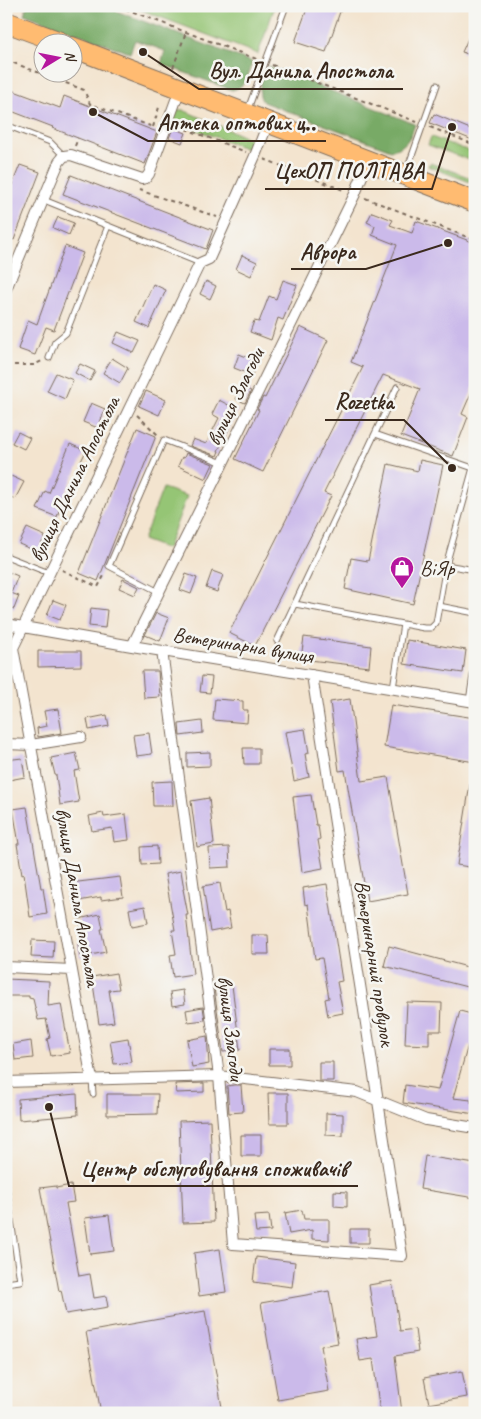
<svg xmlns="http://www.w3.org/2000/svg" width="481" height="1419" font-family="Caveat,sans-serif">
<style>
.green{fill:#95c574;stroke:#687849}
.forest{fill:#78aa66;stroke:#5a6a42}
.building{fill:#cbbaea}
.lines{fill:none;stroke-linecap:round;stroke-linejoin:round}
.lane-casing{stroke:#7b6b5c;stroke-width:7}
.street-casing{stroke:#7b6b5c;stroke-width:12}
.highway-casing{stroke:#7b6b5c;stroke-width:22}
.path{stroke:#7b6b5c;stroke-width:2;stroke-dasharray:4 4;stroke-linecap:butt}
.lane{stroke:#fff;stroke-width:5}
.street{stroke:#fff;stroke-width:10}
.highway{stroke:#ffbb71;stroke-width:20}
.labels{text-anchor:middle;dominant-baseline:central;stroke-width:5;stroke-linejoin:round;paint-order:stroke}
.street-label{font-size:21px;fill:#3b2a1e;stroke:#f6f6f2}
.poi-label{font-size:21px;fill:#3b2a1e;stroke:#f6f6f2;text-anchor:start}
.leader{fill:none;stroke:#3b2a1e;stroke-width:2}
.callout-dot{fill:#3b2a1e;stroke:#f6f6f2;stroke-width:2}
.callout-label{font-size:22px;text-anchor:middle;font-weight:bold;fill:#3b2a1e;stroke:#f6f6f2;stroke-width:5;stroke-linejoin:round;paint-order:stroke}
</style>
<rect width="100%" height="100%" fill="#f6f6f2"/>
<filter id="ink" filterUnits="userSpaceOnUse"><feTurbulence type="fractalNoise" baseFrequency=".02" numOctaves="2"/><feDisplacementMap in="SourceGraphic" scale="10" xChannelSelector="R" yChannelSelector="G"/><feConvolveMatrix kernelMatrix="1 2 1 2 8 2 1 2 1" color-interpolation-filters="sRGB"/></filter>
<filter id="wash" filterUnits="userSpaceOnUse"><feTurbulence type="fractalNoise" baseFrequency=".0096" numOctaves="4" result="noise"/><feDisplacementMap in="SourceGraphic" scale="20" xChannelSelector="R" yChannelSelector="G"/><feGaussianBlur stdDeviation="1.12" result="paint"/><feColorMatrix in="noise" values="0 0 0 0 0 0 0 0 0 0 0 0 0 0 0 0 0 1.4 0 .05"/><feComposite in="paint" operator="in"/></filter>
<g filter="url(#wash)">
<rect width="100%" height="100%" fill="#f3e4cf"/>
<!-- green -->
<path class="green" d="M131 6H275L258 54Z
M177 110H183L252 140 253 145 251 149H247L171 120Z
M431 137 475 153V162L428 145Z
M430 163 471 178 470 182 428 166Z
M163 488 187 496 167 549 143 540Z"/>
<!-- forest -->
<path class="forest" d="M27 6H103L252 62C249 75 246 87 232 90L161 64 165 51 135 40 130 53 24 14Z
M268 66 415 124C411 137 406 148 391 150L263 102C255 91 263 77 268 66Z"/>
<g id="blocks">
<!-- building -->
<path class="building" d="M308 6H342L326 52 295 42Z
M475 23V57L462 52Z
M6 88 60 108 64 96 157 132 145 164 52 128 53 127 6 109Z
M434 114 475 131V141L430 123Z
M173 128 186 133 182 143 169 138Z
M20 165 40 172 14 240 6 237V200Z
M71 175 213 230 206 249 63 194Z
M372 212 393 220 390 225 412 233 416 221 475 243V384L462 414 468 417 453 456 401 436 420 389 383 375 324 493 331 496 255 646 229 633 363 367 351 362 397 245 372 235 375 226 367 222Z
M58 217 74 223 69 235 53 228Z
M65 246 83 253 54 330 46 327 35 355 18 349 28 320 37 324Z
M242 255 257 262 251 276 236 269Z
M283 280 297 285 283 320 278 318 271 340 250 332 254 321 259 322 269 296 276 299Z
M206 281 216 286 210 299 200 294Z
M153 284 166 290 149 328 136 322Z
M300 327 328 340 263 472 235 459 259 410 257 409 263 397 265 398Z
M118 332 140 341 134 353 113 343Z
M239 354 257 361 252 375 234 368Z
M112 358 128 368 120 383 103 373Z
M80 364 95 371 90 381 75 373Z
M56 373 73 380 65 399 47 391Z
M242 387 251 391 245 403 236 399Z
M146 391 166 400 159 415 139 406Z
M219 400 238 410 218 451H219L217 456 190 446 193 439 206 444 219 418 212 414Z
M91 403 105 409 98 428 83 422Z
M137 428 156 436 98 581 79 573Z
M18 432 30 438 24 449 12 443Z
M70 444 86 451 63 498 57 517 37 509 45 491 49 493Z
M186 453 213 464 206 479 178 466 182 457 184 458Z
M420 460 443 465 413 604 345 589 351 558 368 561 388 464 418 471Z
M11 476 24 482 15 499 6 495V485Z
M27 528 45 536 38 552 19 544Z
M6 571 18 576 11 593 19 596 14 609 6 606Z
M212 571 223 575 217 592 206 588Z
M186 574 197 578 191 594 180 590Z
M123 579 139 587 135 595 119 588Z
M53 600 66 605 60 620 47 615Z
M91 608 107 610 105 628 89 626Z
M156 613 169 618 160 641 145 635Z
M304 637 371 646 369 667 301 659Z
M407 640 466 650 463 673 404 664Z
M38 651H81V666L38 667Z
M142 671H158L160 697 144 698Z
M202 676 212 677 210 693 200 692Z
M215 699 243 701V710H248L247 723 213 720Z
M350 699 361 781 388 777 408 894 367 901 345 770 339 771 330 702Z
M391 705 475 718V762L384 747Z
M58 709 62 733 38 737 37 728 47 726 44 711Z
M107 715 109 726 89 730 87 719Z
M202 721 203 733 180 736 179 724Z
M305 729 309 753 305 754 309 777 294 781 285 732Z
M149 733 152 754 136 756 133 735Z
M243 748H259V764H244Z
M210 752V766L187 767V753Z
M76 753 80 770 74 771 79 802 60 805 56 775H55L51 758Z
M22 758 25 777 9 780 6 760Z
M172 781 173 806H153L152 782Z
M470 784H475V868L457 865Z
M311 795 316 825H318L320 839 318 840 323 868 302 872 293 797Z
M209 798 214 844 197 847 191 801Z
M27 807 41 888H43L47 914 30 917 24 874 22 875 17 844H19L13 809Z
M103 813 104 817 126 814 129 840 114 842 112 828 92 831 89 816Z
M157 846 158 864 142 865 141 847Z
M229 847 230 867 210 868 209 848Z
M181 871 184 889H183L188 915H186L193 974 173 977 170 955 176 954 172 930H175L165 874Z
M120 877 123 897 101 900V897L73 902 70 883Z
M220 883 225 912 228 911 231 928 210 932 203 886Z
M327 884 342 981 337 982 343 1013 328 1016 325 999 329 998 322 958 315 959 308 904 305 905 303 888Z
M145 906 148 923 132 926 129 909Z
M100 914 103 929H101L106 952 80 957 78 944 84 942 79 919Z
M252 935H268L269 954H252Z
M32 940 54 941 53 958 31 957Z
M389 946 475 969V989L384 966Z
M116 973 119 989 109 990 114 1022 99 1024 92 977Z
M6 979 49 981 48 1006 61 1004 70 1053 51 1056 47 1039 50 1038 46 1019 38 1020 33 999 29 998V996H6Z
M232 985 240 1050 223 1052 214 988Z
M183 990 185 1004 172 1006 170 992Z
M407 1002 442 1003 441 1031H429V1045L405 1044Z
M203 1007 205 1020 188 1022 186 1010Z
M460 1011 475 1015V1047L468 1045 453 1098 471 1100V1103L475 1104V1114L403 1103 405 1085 438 1090Z
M207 1036 209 1064 192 1067 187 1040Z
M128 1038 132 1062 114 1064 110 1041Z
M31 1041 33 1058 15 1060 13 1044Z
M269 1049H290V1065H269Z
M319 1062H333V1081H319Z
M204 1083V1092L176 1093 175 1084Z
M234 1085H241L243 1112 229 1113 227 1086Z
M268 1093H288V1124H269Z
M77 1094 78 1115 19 1120 18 1099Z
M107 1094H158L157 1114 107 1115Z
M326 1113 343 1114V1136L326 1135Z
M210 1120 214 1222 183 1223 179 1121Z
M241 1135H261V1156H241Z
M425 1156 475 1164V1198L420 1189Z
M71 1185 74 1202 66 1203 79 1276 90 1274 94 1298 106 1296 108 1307 66 1314 61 1290 59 1291 40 1188 56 1186V1188Z
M334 1191 347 1192V1207L334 1206Z
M302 1210 304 1219H329V1240L312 1239V1230L289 1234 285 1213Z
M109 1215 114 1251 90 1254 85 1218Z
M269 1215 271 1231 256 1232 254 1216Z
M350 1229H369V1243H350Z
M220 1249 226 1292 199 1296 194 1253Z
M256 1257 295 1262 292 1287 253 1282Z
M392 1281 400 1331 415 1329 418 1352 395 1356 402 1413H380L373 1359 360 1361 356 1339 377 1336 369 1285Z
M329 1291 338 1343 321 1346 329 1391 278 1400 261 1303Z
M205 1311 223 1413H101L86 1332Z
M462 1371 467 1397 429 1404 424 1378Z"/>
</g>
</g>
<g filter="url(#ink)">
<use href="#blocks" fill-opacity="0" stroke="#7b6b5c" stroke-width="1"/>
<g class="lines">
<!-- lane casing -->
<g class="lane-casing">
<path id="lane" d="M248 109 286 6
M6 125 50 142 64 156
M407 170 437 85
M44 200 200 263
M49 358 55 342 66 333 108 226
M6 556 49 573
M446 565 475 570
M159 592 109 566 164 440 223 463
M295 604 424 628H431L436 623 446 565 473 468 375 434
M439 606 475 613
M277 641 397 387
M393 688 403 624
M469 701 475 663
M92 1080 93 1094
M6 1186 20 1281 6 1283"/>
</g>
<!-- street casing -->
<g class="street-casing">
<path id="street" d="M6 289 59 162 64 156 71 155 142 179 146 178 149 174 180 89
M6 624 132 646 475 702
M132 646 223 463 355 194 368 161
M162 651 219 1076 233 1244 402 1256 312 675
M6 744 31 745 81 737
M6 967 72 970
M92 1080 13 648 200 263 209 259 255 156 268 123
M6 1082 219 1076 357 1092 426 1120 475 1128"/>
</g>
<!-- highway casing -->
<g class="highway-casing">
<path id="highway" d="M6 22 60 42
M72 47 475 202"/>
</g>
<!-- path -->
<path class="path" d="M118 6 259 60
M6 60 84 90 90 104 153 127 155 126
M272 65 417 122
M173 68 186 32
M178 126 246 152
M153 127 160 104
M430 127 475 145
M75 146 78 138
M264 159 346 191
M139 190 217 217
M365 198 475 240
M6 365H34L42 361
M137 415 159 436
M62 570 98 587 105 574"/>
<!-- lane -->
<use href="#lane" class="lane"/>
<!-- street -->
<use href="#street" class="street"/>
<!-- highway -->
<use href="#highway" class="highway"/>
</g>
</g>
<!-- icons -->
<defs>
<g id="shop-pin" transform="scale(1.25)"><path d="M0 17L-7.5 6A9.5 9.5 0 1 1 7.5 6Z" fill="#b5179e" stroke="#f6f6f2"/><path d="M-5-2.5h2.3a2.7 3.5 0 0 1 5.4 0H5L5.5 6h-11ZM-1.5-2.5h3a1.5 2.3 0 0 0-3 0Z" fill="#fff"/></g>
</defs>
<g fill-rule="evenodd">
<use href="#shop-pin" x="402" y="568"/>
</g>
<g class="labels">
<!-- street labels -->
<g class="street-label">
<text transform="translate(235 397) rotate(-64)">вулиця Злагоди</text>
<text transform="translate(74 479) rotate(-64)">вулиця Данила Апостола</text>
<text transform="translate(243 645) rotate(9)">Ветеринарна вулиця</text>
<text transform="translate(78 897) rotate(80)">вулиця Данила Апостола</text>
<text transform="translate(375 963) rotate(81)">Ветеринарний провулок</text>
<text transform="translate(231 1028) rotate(83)">вулиця Злагоди</text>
</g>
<!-- poi labels -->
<g class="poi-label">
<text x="420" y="568">ВіЯр</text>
</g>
</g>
<!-- callouts -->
<path class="leader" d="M143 52L199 89H403M93 112L148 141H326M452 127L432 189H265M448 243L366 269H291M452 468L404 420H325M49 1107L69 1186H358"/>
<g class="callout-dot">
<circle cx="143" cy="52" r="5"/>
<circle cx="93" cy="112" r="5"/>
<circle cx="452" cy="127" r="5"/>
<circle cx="448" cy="243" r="5"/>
<circle cx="452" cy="468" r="5"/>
<circle cx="49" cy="1107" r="5"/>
</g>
<g class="callout-label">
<text x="301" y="78">Вул. Данила Апостола</text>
<text x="237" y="130">Аптека оптових ц‥</text>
<text x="349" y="178">ЦехОП ПОЛТАВА</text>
<text x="328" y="259">Аврора</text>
<text x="364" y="409">Rozetka</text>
<text x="214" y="1176">Центр обслуговування споживачів</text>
</g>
<!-- margin -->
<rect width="481" height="1419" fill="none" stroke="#f6f6f2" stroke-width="25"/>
<!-- north arrow -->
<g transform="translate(58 58) rotate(80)"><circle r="24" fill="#f6f6f2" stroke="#aba49d"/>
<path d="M0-4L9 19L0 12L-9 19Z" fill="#b5179e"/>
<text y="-8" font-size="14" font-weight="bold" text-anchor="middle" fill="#3b2a1e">N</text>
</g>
</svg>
